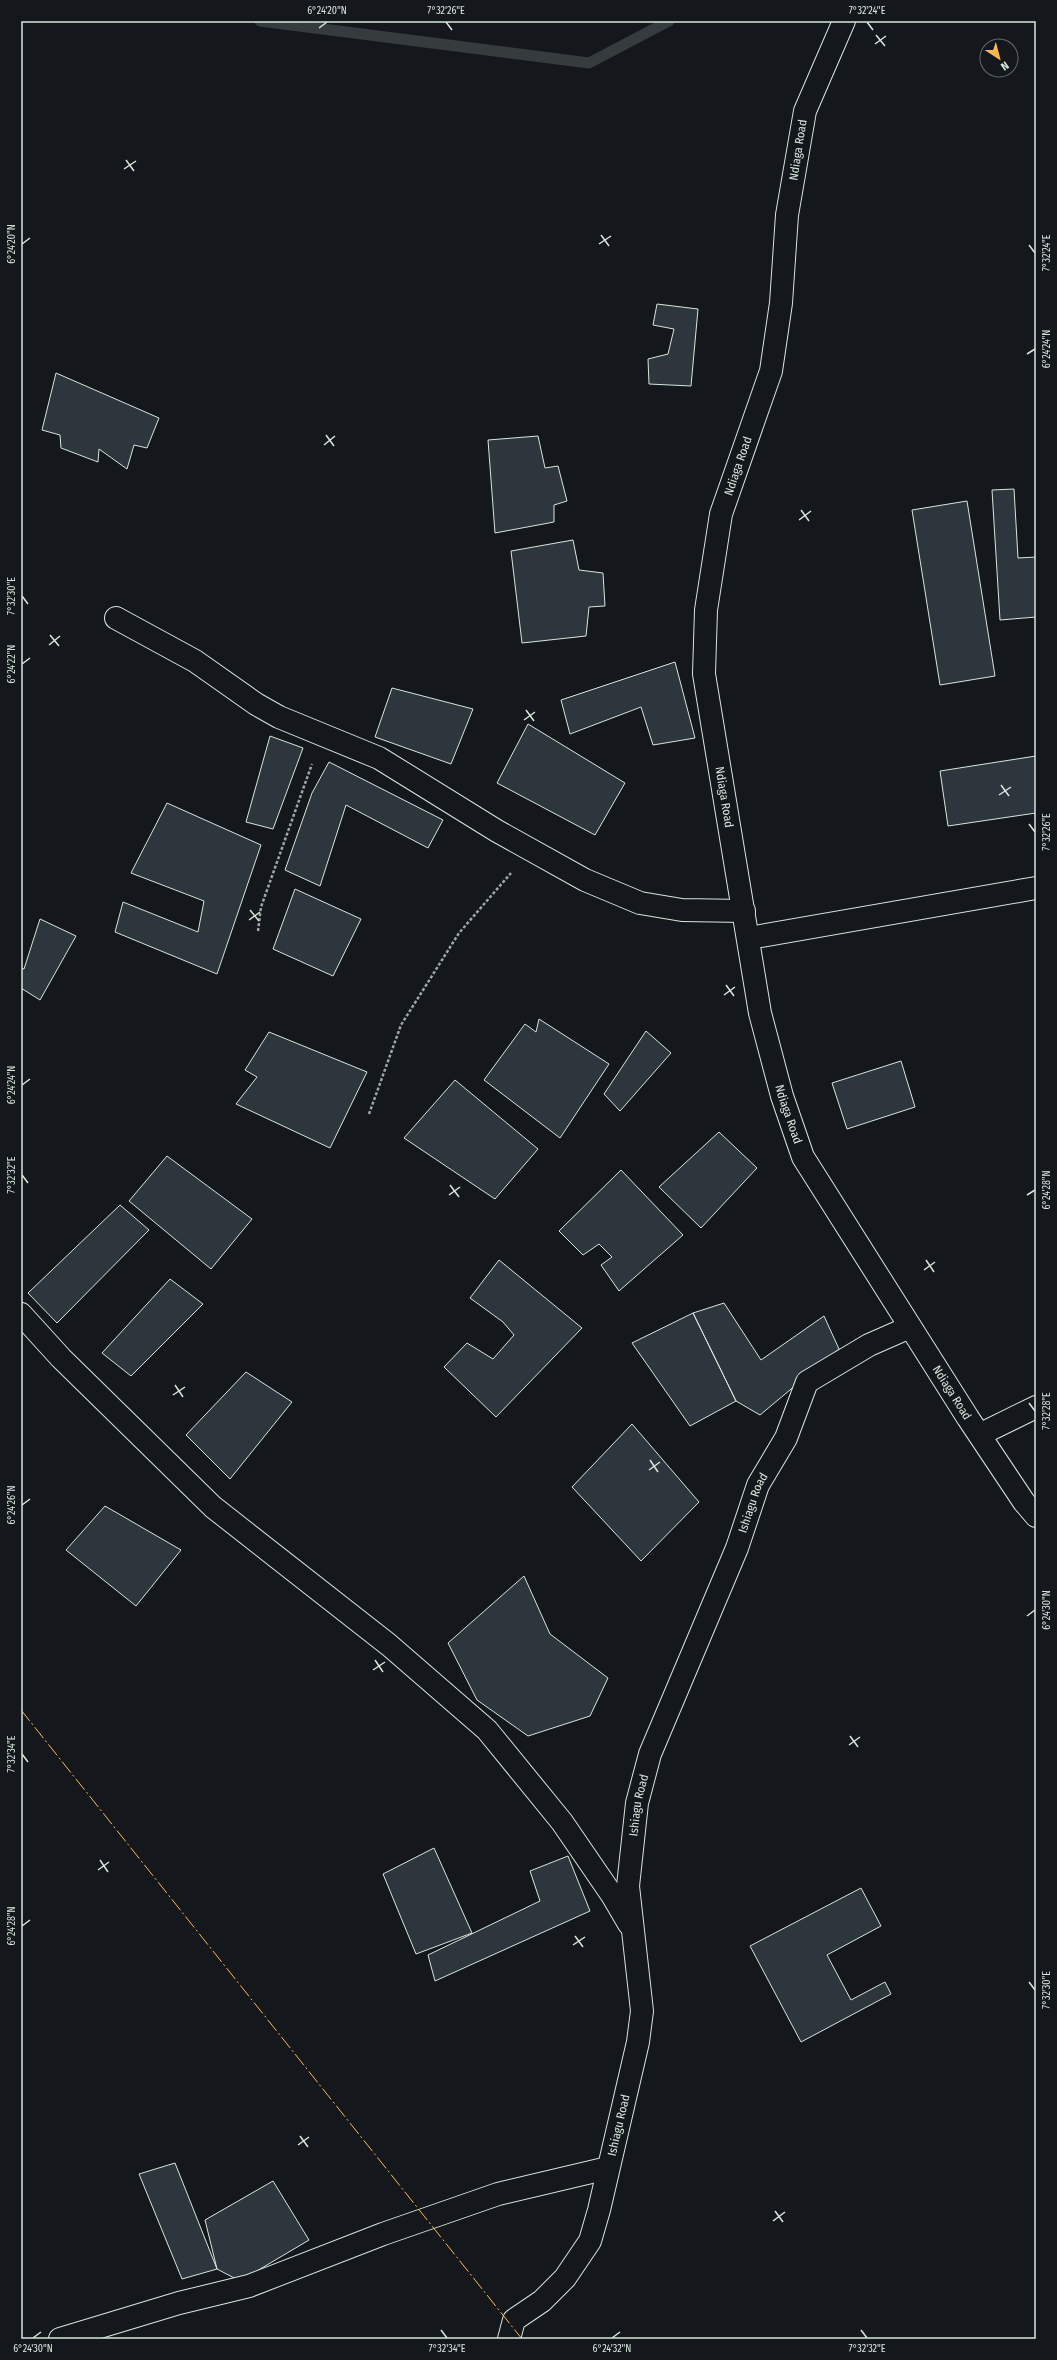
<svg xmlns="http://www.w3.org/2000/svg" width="1057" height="2360" font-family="'Fira Sans Condensed',sans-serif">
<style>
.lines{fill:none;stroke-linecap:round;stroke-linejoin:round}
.stream{stroke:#363b3e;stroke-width:11}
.building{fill:#2c363c;stroke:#d8e6dc}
.street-casing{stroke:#d8e6dc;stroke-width:24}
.path{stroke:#9da8a2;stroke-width:2.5;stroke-dasharray:3 2;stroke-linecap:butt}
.street{stroke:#14181c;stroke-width:22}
.power{stroke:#ffb74d;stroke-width:1;stroke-dasharray:14 3 2 3;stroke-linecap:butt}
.ticks{fill:none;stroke:#d8e6dc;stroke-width:1.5}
.labels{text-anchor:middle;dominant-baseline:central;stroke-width:3;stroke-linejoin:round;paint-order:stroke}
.street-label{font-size:12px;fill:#d8e6dc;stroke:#14181c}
.neatline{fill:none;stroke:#d8e6dc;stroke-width:1.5}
.ticks-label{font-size:10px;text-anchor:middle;fill:#d8e6dc}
</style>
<rect width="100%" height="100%" fill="#14181c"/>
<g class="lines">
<!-- stream -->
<path class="stream" d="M260 21 589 63 669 21"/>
</g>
<!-- building -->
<path class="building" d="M657 304 698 309 691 386 649 384 648 359 668 354 674 329 653 325Z
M56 373 159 418 147 448 134 445 127 469 99 449 98 462 61 448 60 435 42 430Z
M538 436 545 468 558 466 567 501 554 505V522L495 533 488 440Z
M1014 489 1018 558 1036 557V617L1000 620 992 490Z
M967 501 995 676 940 685 912 510Z
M573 540 579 570 603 573 605 606 589 607 586 636 522 643 511 551Z
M675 662 695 738 653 745 641 707 570 734 561 700Z
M392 688 473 709 451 764 375 737Z
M528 724 625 783 595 835 497 783Z
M270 736 303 748 273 829 246 822Z
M1036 756V813L948 826 940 771Z
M329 762 443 820 428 848 346 805 320 886 285 870 312 793Z
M167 803 261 845 217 974 115 932 123 902 198 932 204 901 131 873Z
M295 889 361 919 333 976 273 949Z
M40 919 76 936 40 1000 21 988V968L24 969Z
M539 1019 609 1064 560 1138 484 1080 525 1024 536 1032Z
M646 1031 671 1053 620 1111 604 1094Z
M269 1032 367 1072 330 1148 236 1104 257 1077 245 1070Z
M901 1061 915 1107 847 1129 832 1083Z
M455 1080 538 1149 495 1199 404 1138Z
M719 1132 757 1168 701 1228 659 1187Z
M167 1156 252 1219 211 1269 129 1201Z
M621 1170 683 1235 619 1291 601 1265 612 1257 599 1244 583 1255 559 1231Z
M120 1205 149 1230 57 1323 28 1293Z
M499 1260 582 1328 496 1417 444 1367 467 1343 493 1359 514 1335 503 1322 470 1298Z
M170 1279 203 1304 131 1376 102 1353Z
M724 1303 761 1360 824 1316 839 1349 760 1415 736 1401 693 1313Z
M693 1313 736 1401 690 1426 632 1343Z
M246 1372 292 1402 230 1479 186 1435Z
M632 1424 699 1502 641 1561 572 1487Z
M105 1506 181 1550 136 1606 66 1550Z
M524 1576 550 1634 608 1678 590 1716 528 1736 477 1700 448 1643Z
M434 1848 472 1933 416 1954 383 1874Z
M568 1856 590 1911 435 1981 428 1955 540 1901 530 1871Z
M861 1888 881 1926 827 1955 851 2000 885 1982 891 1994 801 2042 750 1946Z
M175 2163 217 2269 182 2279 139 2174Z
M273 2181 309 2240 240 2281 217 2269 205 2220Z"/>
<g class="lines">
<!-- street casing -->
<g class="street-casing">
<g id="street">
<path id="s1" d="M844 21 805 111 787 215 781 303 771 371 721 514 706 610 704 674 760 1013 782 1096 803 1157 968 1418 1024 1502 1036 1516"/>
<path d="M116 618 195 661 256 704 279 717 379 758 497 831 585 880 640 903 682 910 744 911"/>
<path d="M749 938 1036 888"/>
<path d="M21 1314 61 1358 213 1507 389 1645 487 1730 562 1822 612 1895 629 1924"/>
<path d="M981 1434 1036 1407"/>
<path d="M60 2339 179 2303 249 2286 383 2234 498 2194 608 2168"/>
<path id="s2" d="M509 2339 514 2320 542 2301 565 2278 590 2241 599 2210 638 2042 642 2011 628 1886 637 1803 650 1754 737 1548 758 1485 786 1438 807 1382 869 1345 910 1327"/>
</g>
</g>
<!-- path -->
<path class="path" d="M258 931 261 907 312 764
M369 1114 401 1025 459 933 511 873"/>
<!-- street -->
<use href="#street" class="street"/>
<!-- power -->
<path class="power" d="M21 1710 522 2339"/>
</g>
<!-- ticks -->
<path class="ticks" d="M446 22 452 30M867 22 873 30M319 28 327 22M876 35 885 46M875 44 886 36M126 160 134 171M124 169 136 161M601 235 609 246M22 244 30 238M599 244 611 236M1029 245 1035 253M1027 354 1035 349M326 435 334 446M324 445 335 436M801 510 809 521M799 520 811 511M22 596 28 604M50 635 59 646M49 645 60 636M22 664 30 658M526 710 534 721M524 720 535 712M1001 785 1009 796M999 795 1011 787M1029 824 1035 832M250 910 259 921M249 920 260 912M726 985 734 996M724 995 735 987M22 1085 30 1079M22 1175 28 1183M450 1185 459 1197M449 1195 460 1187M1027 1195 1035 1190M926 1260 934 1272M924 1270 935 1262M175 1385 183 1397M173 1395 185 1387M1029 1403 1035 1411M650 1460 658 1472M649 1470 660 1462M22 1505 30 1499M1027 1616 1035 1610M375 1660 383 1672M373 1670 385 1662M850 1736 858 1747M849 1745 860 1737M22 1754 28 1762M100 1860 108 1872M98 1870 109 1862M22 1926 30 1920M575 1936 583 1947M573 1945 585 1937M1029 1982 1035 1990M300 2136 308 2147M298 2145 309 2137M775 2211 783 2222M773 2221 785 2212M441 2330 447 2338M861 2330 867 2338M33 2338 41 2332M612 2338 620 2332"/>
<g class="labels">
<!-- street labels -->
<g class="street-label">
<text transform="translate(798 150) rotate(-81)">Ndiaga Road</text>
<text transform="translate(738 466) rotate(-71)">Ndiaga Road</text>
<text stroke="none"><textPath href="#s1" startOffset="798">Ndiaga Road</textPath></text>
<text stroke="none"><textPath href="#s1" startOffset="1122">Ndiaga Road</textPath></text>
<text stroke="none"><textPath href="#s1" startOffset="1446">Ndiaga Road</textPath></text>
<text stroke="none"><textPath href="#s2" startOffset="898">Ishiagu Road</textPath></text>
<text stroke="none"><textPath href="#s2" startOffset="574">Ishiagu Road</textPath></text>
<text stroke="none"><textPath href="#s2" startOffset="250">Ishiagu Road</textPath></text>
</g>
</g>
<!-- border -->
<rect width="1057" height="2360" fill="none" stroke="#14181c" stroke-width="44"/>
<!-- north arrow -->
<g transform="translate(999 58) rotate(144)"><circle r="19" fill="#14181c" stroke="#626a69"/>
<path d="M0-3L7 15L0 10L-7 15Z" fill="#ffb74d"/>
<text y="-6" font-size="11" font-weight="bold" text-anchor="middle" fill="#d8e6dc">N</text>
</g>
<rect x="22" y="22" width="1013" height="2316" class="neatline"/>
<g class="ticks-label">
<text x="327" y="14">6°24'20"N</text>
<text x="446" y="14">7°32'26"E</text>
<text x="867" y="14">7°32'24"E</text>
<text transform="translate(11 244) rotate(-90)" y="4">6°24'20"N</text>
<text transform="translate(1046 253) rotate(-90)" y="4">7°32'24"E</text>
<text transform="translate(1046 349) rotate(-90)" y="4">6°24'24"N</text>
<text transform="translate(11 596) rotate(-90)" y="4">7°32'30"E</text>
<text transform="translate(11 664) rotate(-90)" y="4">6°24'22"N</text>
<text transform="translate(1046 832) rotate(-90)" y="4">7°32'26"E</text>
<text transform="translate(11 1085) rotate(-90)" y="4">6°24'24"N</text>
<text transform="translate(11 1175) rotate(-90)" y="4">7°32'32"E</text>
<text transform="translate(1046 1190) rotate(-90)" y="4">6°24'28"N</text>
<text transform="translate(1046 1411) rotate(-90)" y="4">7°32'28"E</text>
<text transform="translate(11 1505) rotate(-90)" y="4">6°24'26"N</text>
<text transform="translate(1046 1610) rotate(-90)" y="4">6°24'30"N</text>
<text transform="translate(11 1754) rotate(-90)" y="4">7°32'34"E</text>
<text transform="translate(11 1926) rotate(-90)" y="4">6°24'28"N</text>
<text transform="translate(1046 1990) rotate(-90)" y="4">7°32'30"E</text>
<text x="33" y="2352">6°24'30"N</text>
<text x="447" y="2352">7°32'34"E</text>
<text x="612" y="2352">6°24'32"N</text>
<text x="867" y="2352">7°32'32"E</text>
</g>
</svg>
